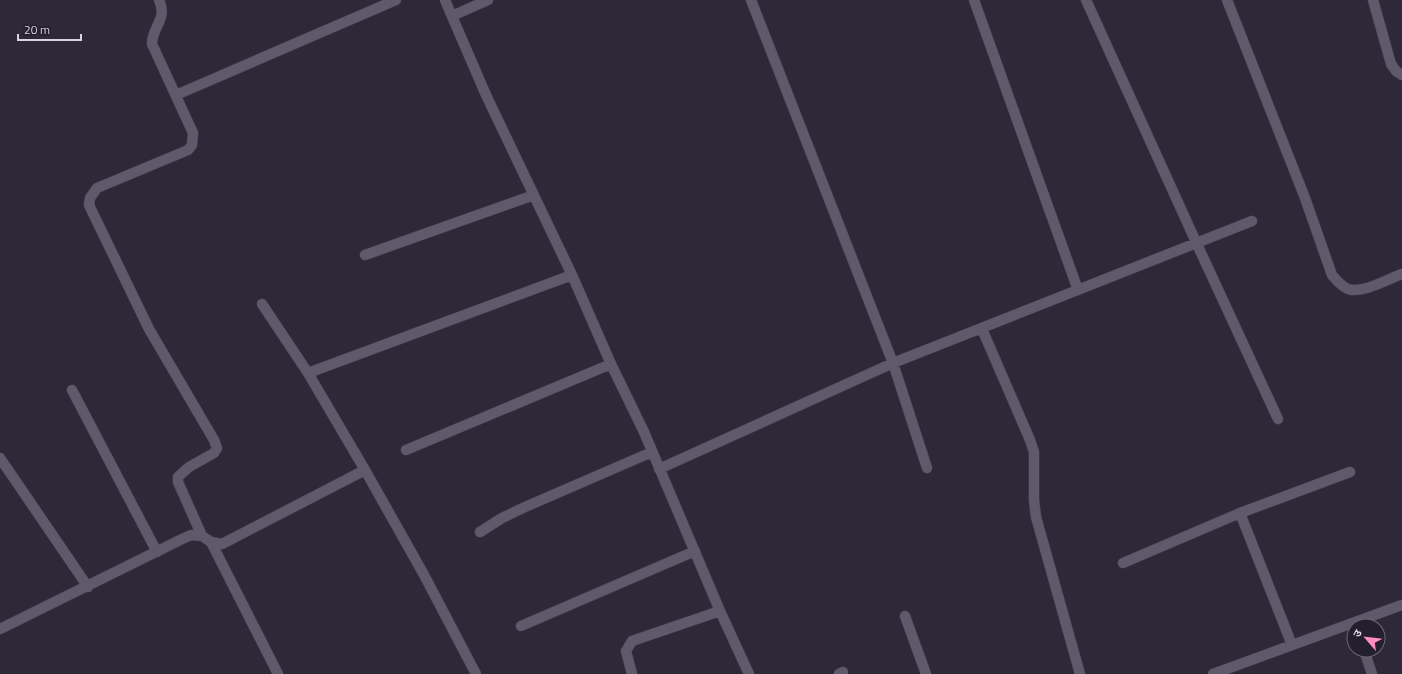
<svg xmlns="http://www.w3.org/2000/svg" width="1402" height="674" font-family="'Titillium Web','Noto Sans Devanagari',sans-serif">
<style>
.lines{fill:none;stroke-linecap:round;stroke-linejoin:round}
.minor-casing{stroke:#484451;stroke-width:11}
.minor{stroke:#5f5a6b;stroke-width:10}
</style>
<rect width="100%" height="100%" fill="#2e2938"/>
<g class="lines">
<!-- minor casing -->
<g class="minor-casing">
<path id="minor" d="M159 0C168 20 152 26 152 44L193 133 192 145 188 150 97 188 90 198 89 205 149 329 214 440 217 448 214 453 189 467 178 477V482L202 536
M445 0 486 95 572 275 611 364 644 432 720 611 749 674
M751 0 893 363 927 468
M974 0 1078 290
M1086 0 1196 242 1278 419
M1227 0 1305 198 1332 275C1336 280 1341 286 1348 289 1362 294 1388 279 1402 274
M1373 0 1391 64 1396 71 1402 75
M452 16 488 0
M176 95 396 0
M365 255 534 195
M262 304 308 373 365 470 423 573 476 674
M982 329 1030 440 1034 452V500L1036 517 1080 674
M308 373 572 275
M72 390 157 552
M406 450 611 364
M0 458 88 587
M659 469 893 363 1252 221
M1240 513 1292 645
M480 532 502 518 525 507 652 452
M211 542 278 674
M1123 563 1240 513 1350 472
M905 616 926 674
M521 626 695 551
M0 629 180 540 191 535 202 536 211 542 222 544 365 470
M1364 650 1372 674
M632 674 626 651 632 641 720 611
M839 674 843 672
M1213 674 1402 605"/>
</g>
<!-- minor -->
<use href="#minor" class="minor"/>
</g>
<!-- north arrow -->
<g transform="translate(1366 638) rotate(298)"><circle r="19" fill="#241f2e" stroke="#6c6875"/>
<path d="M0-3L7 15L0 10L-7 15Z" fill="#fd8ec0"/>
<text y="-6" font-size="11" font-weight="bold" text-anchor="middle" fill="#d8d5df">उ</text>
</g>
<!-- scale -->
<path d="M18 34v6h63v-6" fill="none" stroke="#d8d5df" stroke-width="2"/>
<text x="24" y="34" font-size="12" fill="#d8d5df" stroke="#241f2e" stroke-width="3" paint-order="stroke">20 m</text>
</svg>
